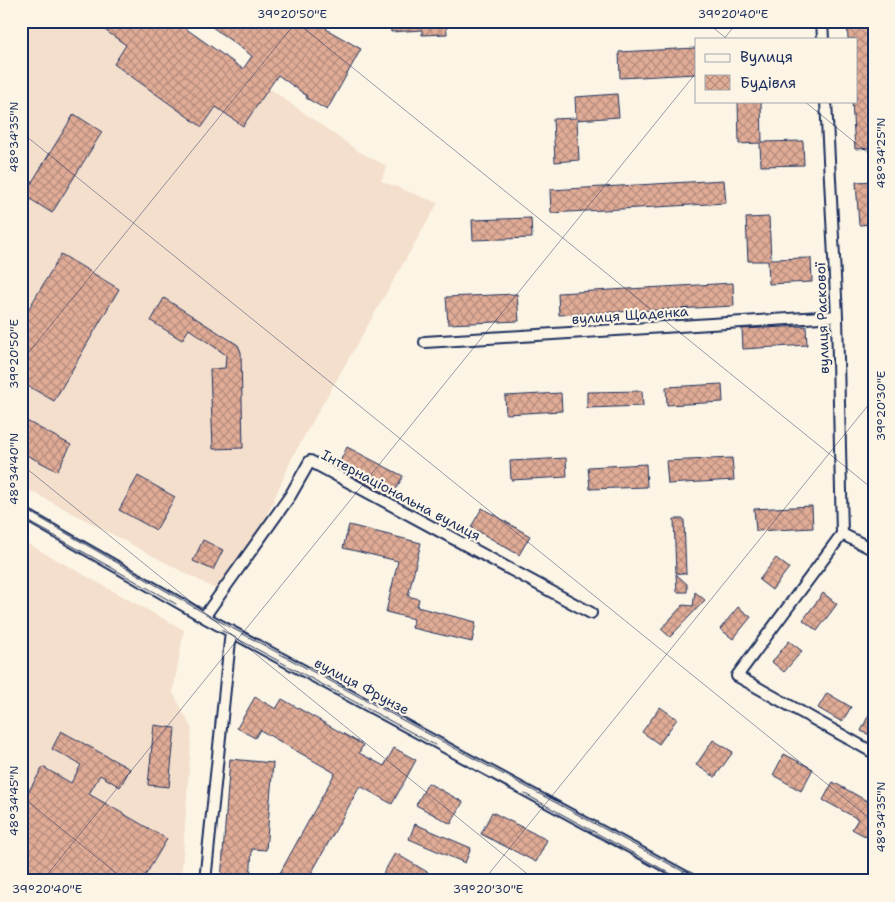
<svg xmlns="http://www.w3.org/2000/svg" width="895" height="902" font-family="'Shantell Sans',sans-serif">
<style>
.built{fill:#f4dfcd}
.building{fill:url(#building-cross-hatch);stroke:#1b2f5e}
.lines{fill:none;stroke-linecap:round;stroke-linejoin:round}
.street-casing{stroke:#1b2f5e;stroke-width:14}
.street{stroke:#fcf5e5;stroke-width:10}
.tram{stroke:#1b2f5e;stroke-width:1}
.ticks{fill:none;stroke:#1b2f5e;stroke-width:1;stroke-opacity:0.45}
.labels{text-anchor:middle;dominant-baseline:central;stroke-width:4.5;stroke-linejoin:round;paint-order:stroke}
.street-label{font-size:14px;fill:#1b2f5e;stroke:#fcf5e5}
.neatline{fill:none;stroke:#1b2f5e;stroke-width:2}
.ticks-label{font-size:12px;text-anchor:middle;fill:#1b2f5e}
</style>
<defs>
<pattern id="building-cross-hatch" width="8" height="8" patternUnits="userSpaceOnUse" patternTransform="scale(1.25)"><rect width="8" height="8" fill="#e1ac96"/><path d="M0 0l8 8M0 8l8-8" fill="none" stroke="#b68c7e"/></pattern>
</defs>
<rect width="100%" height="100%" fill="#fcf5e5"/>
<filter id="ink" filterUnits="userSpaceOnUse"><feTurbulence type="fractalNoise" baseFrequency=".02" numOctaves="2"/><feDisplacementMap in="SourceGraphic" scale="10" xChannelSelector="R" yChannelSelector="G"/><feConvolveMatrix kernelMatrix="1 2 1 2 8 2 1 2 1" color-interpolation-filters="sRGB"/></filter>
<g filter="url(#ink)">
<!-- built -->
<path class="built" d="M21 21H174L358 151 387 166 381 181 438 203 294 454 257 538 219 591 21 486Z
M21 540 184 630 173 692 192 729 181 881H21Z"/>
<!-- building -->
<path class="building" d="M92 21H175L243 69 252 56 204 21H332L326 29 361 49 327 110 306 98 307 96 278 75 243 126 216 107 202 127 114 64 126 45Z
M390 21H446L447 34 422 35V30L391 32Z
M847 21H868L874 121V148L855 149 852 101H856V39H848Z
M696 48V74L620 78 619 52Z
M617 94 619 117 577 120 579 160 555 162 553 119 576 118 575 97Z
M738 101H761L762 142 803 141 804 165 761 166 760 143 739 144Z
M74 114 102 132 52 213 24 195Z
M724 180 726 203 551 213 550 190Z
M874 181V224L859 225 856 182Z
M769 217 771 259 811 258 812 282 769 284 768 261H748L746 218Z
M531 218 532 238 473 240 472 220Z
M61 254 119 289 54 401 21 382V322Z
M733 283 734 306 559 315 558 293Z
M517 294 519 321 448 324 446 297Z
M164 298 238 345 241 352 243 448 213 449 210 369 225 368 226 355 189 329 182 340 151 321Z
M806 326 807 345 743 349 742 329Z
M722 384 723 402 667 405 666 387Z
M642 391 643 406 587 408V392Z
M561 393 562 411 506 414 505 396Z
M21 418 71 445 57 471 21 452Z
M347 447 403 476 392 497 337 468Z
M566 458 567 477 511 480 510 461Z
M732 458 734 480 668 484 666 461Z
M646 464 647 487 590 489 588 467Z
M138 476 175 497 156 530 119 510Z
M812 506 813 528 756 531 754 509Z
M482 508 530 536 519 555 471 527Z
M674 519H684L686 574 676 573Z
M349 525 421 543 408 596 419 599 417 607 476 622 472 642 412 628 414 619 386 612 398 561 343 548Z
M203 540 223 550 213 570 193 561Z
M776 558 789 568 772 590 759 580Z
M676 574 687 584V592H677Z
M695 592 705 600 670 637 661 629 683 605 693 606Z
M823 593 837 604 817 631 803 620Z
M738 607 751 617 733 639 720 629Z
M789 641 802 651 784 672 772 662Z
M827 693 851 707 842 722 818 708Z
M255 697 276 709 282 699 363 745 359 753 384 766 394 748 416 760 392 804 360 786 307 881H294L280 873 335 773 260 730 255 738 237 728Z
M874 704V737L861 731Z
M660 707 677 719 659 744 642 732Z
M154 725 175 728 169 787 148 785Z
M61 731 130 769 120 787 100 775 89 794 167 839 142 881H21V804L43 767 71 783 81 765 52 749Z
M713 740 733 752 715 777 696 765Z
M784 754 813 769 801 791 773 775Z
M230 759 273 763 266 850 252 849 250 881H221Z
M833 782 867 801 874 788V841L852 829 858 819 823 800Z
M428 783 463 802 451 824 416 805Z
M492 812 547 840 536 862 481 834Z
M415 824 471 848 465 863 409 839Z
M395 853 429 873 424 881H379Z"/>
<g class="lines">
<!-- street casing -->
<g class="street-casing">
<path id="street" d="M822 21 823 39
M826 101 837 316 842 534
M425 342 837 316
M21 512 204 617 693 881
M842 534 737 676 874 753
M842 534 874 550
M204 617 290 496 310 461 591 613
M205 881 231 631"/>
</g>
<!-- street -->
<use href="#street" class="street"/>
<!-- tram -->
<path class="tram" d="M21 507 206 614 701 881
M21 517 176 604
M221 630 435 745
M525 794 684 881"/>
</g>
</g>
<!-- ticks -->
<path class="ticks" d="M295 21 874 490M705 21 727 39M724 39 738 21M804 101 874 158M21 132 874 822M21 362 297 21M21 464 536 881M21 796 126 881M42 881 696 73M483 881 874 398"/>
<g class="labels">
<!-- street labels -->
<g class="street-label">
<text transform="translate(630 315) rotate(-4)">вулиця Щаденка</text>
<text transform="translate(822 318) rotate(-92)">вулиця Раскової</text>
<text transform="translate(401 495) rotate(28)">Інтернаціональна вулиця</text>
<text transform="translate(362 686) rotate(28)">вулиця Фрунзе</text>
</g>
</g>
<!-- margin -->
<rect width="895" height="902" fill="none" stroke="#fcf5e5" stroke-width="55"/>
<!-- legend -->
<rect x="695" y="38" width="162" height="65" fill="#fcf5e5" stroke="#a2a6af"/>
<rect x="705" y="54" width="25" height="8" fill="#fcf5e5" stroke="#a2a6af"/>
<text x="740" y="62" font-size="15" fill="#1b2f5e">Вулиця</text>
<rect x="705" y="75" width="25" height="15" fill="url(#building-cross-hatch)" stroke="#a2a6af"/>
<text x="740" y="88" font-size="15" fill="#1b2f5e">Будівля</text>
<rect x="28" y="28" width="840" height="846" class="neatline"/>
<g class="ticks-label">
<text x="292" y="18">39°20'50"E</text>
<text x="733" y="18">39°20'40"E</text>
<text transform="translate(14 137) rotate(-90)" y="4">48°34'35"N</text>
<text transform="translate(881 153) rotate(-90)" y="4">48°34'25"N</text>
<text transform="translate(14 354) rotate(-90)" y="4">39°20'50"E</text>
<text transform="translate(881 406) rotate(-90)" y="4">39°20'30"E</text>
<text transform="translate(14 469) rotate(-90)" y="4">48°34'40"N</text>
<text transform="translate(14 801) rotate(-90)" y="4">48°34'45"N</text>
<text transform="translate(881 817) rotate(-90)" y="4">48°34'35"N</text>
<text x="47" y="893">39°20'40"E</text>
<text x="488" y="893">39°20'30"E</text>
</g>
</svg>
